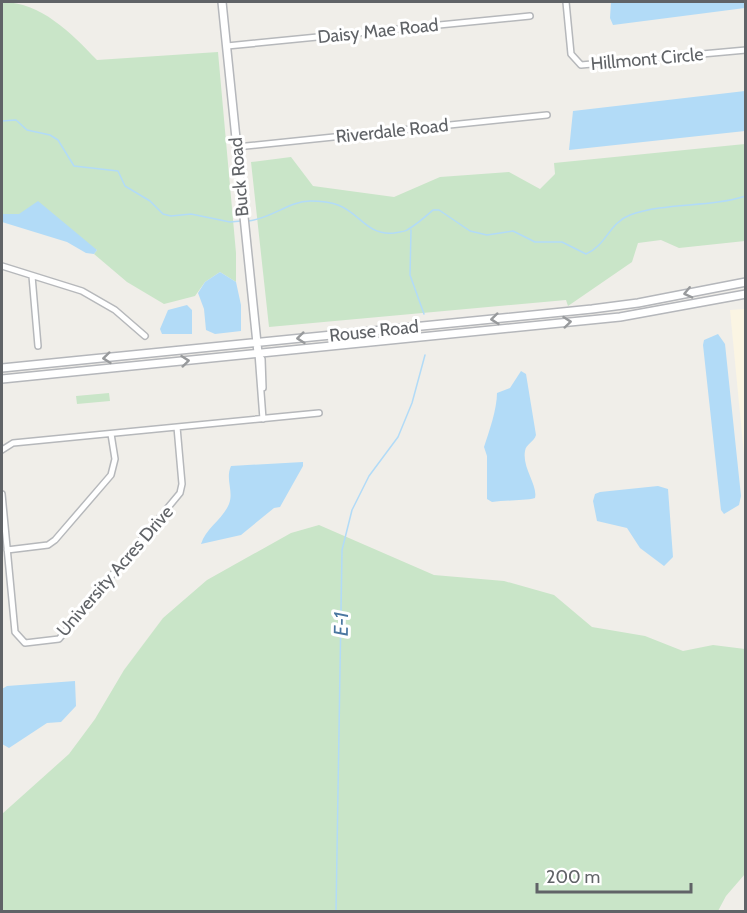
<svg xmlns="http://www.w3.org/2000/svg" width="747" height="913" font-family="Cabin,sans-serif">
<style>
.commercial{fill:#fbf5e3}
.green{fill:#c9e5c8}
.water{fill:#b2dbf7}
.lines{fill:none;stroke-linecap:round;stroke-linejoin:round}
.stream{stroke:#b2dbf7;stroke-width:1.5}
.street-casing{stroke:#b6b8bb;stroke-width:8}
.secondary-casing{stroke:#b5b7bb;stroke-width:10}
.street{stroke:#fff;stroke-width:5}
.secondary{stroke:#fff;stroke-width:7}
.oneway{stroke:#989a9c}
.labels{text-anchor:middle;dominant-baseline:central;stroke-width:6;stroke-linejoin:round;paint-order:stroke}
.street-label{font-size:18px;fill:#606367;stroke:#fff}
.water-label{font-size:20px;font-style:italic;fill:#4b77a1;stroke:#fff}
</style>
<rect width="100%" height="100%" fill="#f0eee9"/>
<!-- commercial -->
<path class="commercial" d="M745 309H746L745 465 730 310Z"/>
<!-- green -->
<path class="green" d="M2 2C41 2 71 33 97 60L218 52 236 253V282L220 272 205 282 195 296 164 304 127 282 94 254 97 250 19 214H2Z
M745 144V241L679 248 661 240 638 243 632 262 568 306 566 300 269 327 251 162 291 157 313 186 394 197 440 177 509 172 540 189 555 174 554 163Z
M109 393 110 401 77 404 76 396Z
M319 525 434 575 504 581 554 595 592 627 645 636 683 651 713 645 745 649V874L726 896 718 911H2V814L69 754 95 719 124 670 163 618 207 580 291 533Z"/>
<!-- water -->
<path class="water" d="M611 2H745V8L613 25 610 18Z
M745 91V131L569 150 573 111Z
M38 201 97 250 94 254 86 253 67 242 2 222V214H19Z
M220 272 236 282 241 305V331L215 334 206 330 204 309 198 293 205 282Z
M187 305 192 310V334H162L160 329 168 310Z
M718 334 725 344 741 496 739 505 724 514 721 510 703 345 704 340Z
M521 371 526 374 536 435C534 442 526 444 525 451 522 468 538 485 535 498 524 501 505 500 492 502L487 499V456L484 447C489 432 497 409 497 393L510 388Z
M303 462V466L280 507 274 508 241 535 201 544C206 528 223 519 229 504 234 491 225 479 231 466Z
M658 486 668 489 673 557 664 566 640 548 627 528 597 521 593 501 595 494 600 492Z
M75 681 76 706 61 722 47 723 9 748 2 744V689L7 686Z"/>
<g class="lines">
<!-- stream -->
<path class="stream" d="M2 121 16 120 27 130 50 135 58 140 74 166 118 171 125 186 150 201 163 214 171 216 191 214 230 222 241 221
M248 221C271 219 289 201 310 201 318 201 330 202 338 205 360 213 367 236 394 233 398 232 404 232 407 230 416 225 425 217 433 210H439L470 231 487 235 513 231 535 242H562L586 254C606 246 609 223 630 215 667 202 708 208 746 196
M411 230 410 275 424 314
M336 912 342 550 352 510 369 476 398 437 412 403 425 355"/>
<!-- street casing -->
<g class="street-casing">
<path id="street" d="M566 2 571 54 581 65 746 50
M227 46 530 16
M236 147 547 115
M2 266 82 291 115 310 145 336
M32 276 38 346
M258 353 263 419
M258 354 262 359 263 388
M2 450 13 443 319 413
M2 494 15 632 25 643 59 639 180 493 182 484 177 427
M7 550 48 545 55 540 111 475 115 459 111 434"/>
</g>
<!-- secondary casing -->
<g class="secondary-casing">
<path id="secondary" d="M222 2 258 353
M2 368 592 309 638 303 746 282
M2 379 620 317 746 294"/>
</g>
<!-- street -->
<use href="#street" class="street"/>
<!-- secondary -->
<use href="#secondary" class="secondary"/>
</g>
<!-- one-way arrows -->
<defs><path id="oneway-chevron" d="M-2-3.5L2.5 0L-2 3.5" fill="none" stroke-width="1.6" stroke-linecap="round" stroke-linejoin="round" transform="scale(1.5)"/></defs>
<g class="oneway">
<use href="#oneway-chevron" transform="translate(688 293) rotate(167)"/>
<use href="#oneway-chevron" transform="translate(495 319) rotate(174)"/>
<use href="#oneway-chevron" transform="translate(567 322) rotate(-6)"/>
<use href="#oneway-chevron" transform="translate(301 338) rotate(174)"/>
<use href="#oneway-chevron" transform="translate(107 358) rotate(174)"/>
<use href="#oneway-chevron" transform="translate(185 361) rotate(-6)"/>
</g>
<g class="labels">
<!-- street labels -->
<g class="street-label">
<text transform="translate(378 31) rotate(-6)">Daisy Mae Road</text>
<text transform="translate(647 59) rotate(-5)">Hillmont Circle</text>
<text transform="translate(392 131) rotate(-6)">Riverdale Road</text>
<text transform="translate(239 177) rotate(-95)">Buck Road</text>
<text transform="translate(374 331) rotate(-6)">Rouse Road</text>
<text transform="translate(115 571) rotate(-49)">University Acres Drive</text>
</g>
<!-- water labels -->
<g class="water-label">
<text transform="translate(341 624) rotate(-89)">E-1</text>
</g>
</g>
<!-- border -->
<rect width="747" height="913" fill="none" stroke="#606367" stroke-width="6"/>
<!-- scale -->
<path d="M537 883v9h154v-9" fill="none" stroke="#606367" stroke-width="3"/>
<text x="546" y="883" font-size="18" fill="#606367" stroke="#ffffff" stroke-width="4.5" paint-order="stroke">200 m</text>
</svg>
